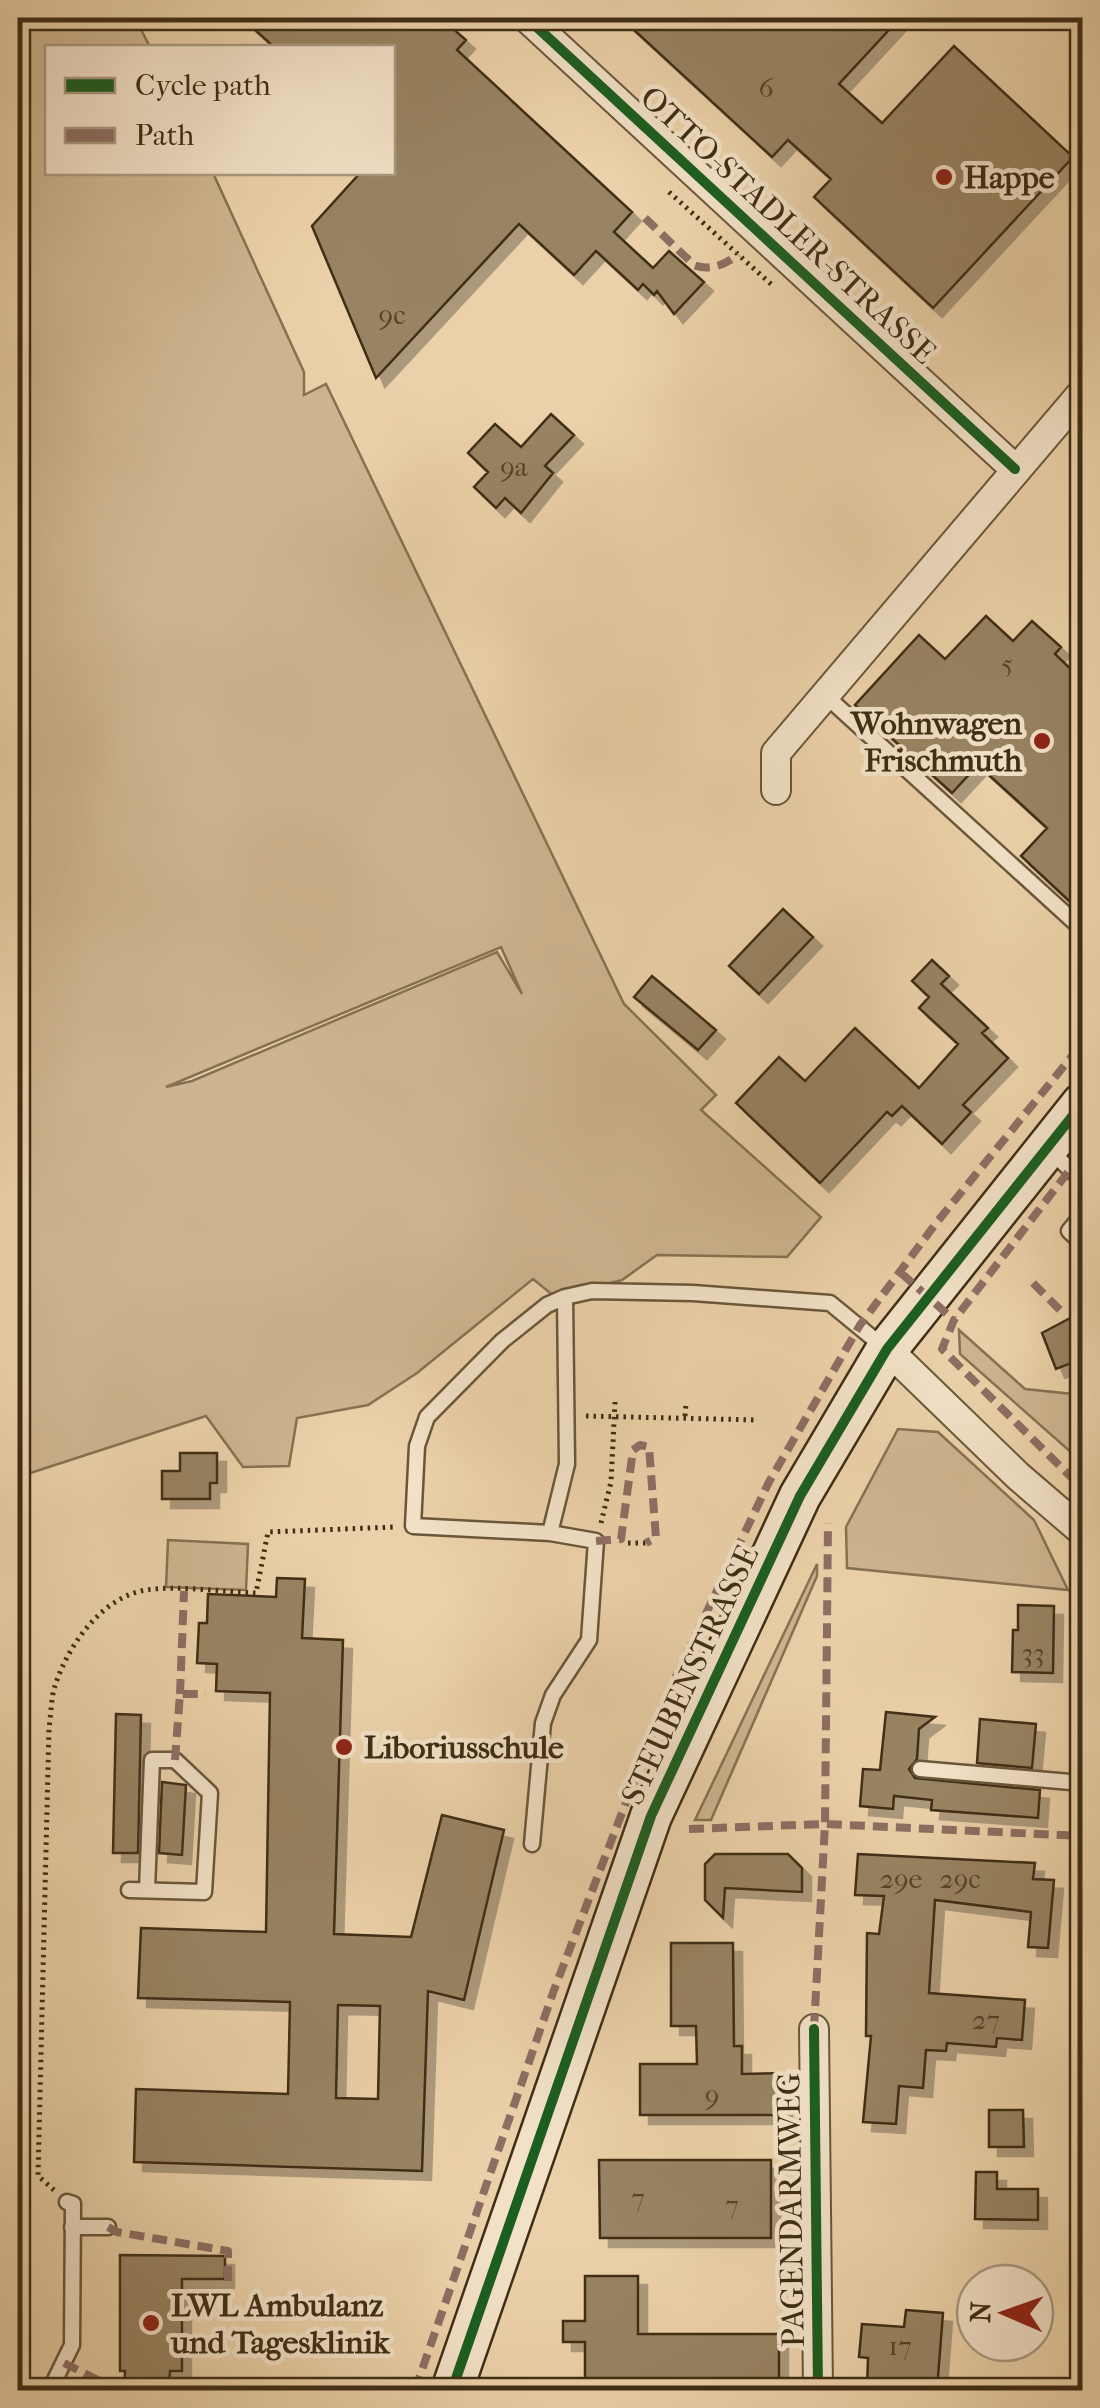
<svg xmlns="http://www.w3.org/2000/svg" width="1100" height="2408" font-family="'IM FELL French Canon',serif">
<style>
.green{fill:#ceb590;stroke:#867252;stroke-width:2.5;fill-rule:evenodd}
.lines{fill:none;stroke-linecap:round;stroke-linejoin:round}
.stream{stroke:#836f50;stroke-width:8}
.building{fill:#988362;stroke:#3f2e15;stroke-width:2.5;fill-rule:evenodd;filter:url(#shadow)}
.lane-casing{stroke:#6a573a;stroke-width:19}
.street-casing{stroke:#6a573a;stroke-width:32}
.secondary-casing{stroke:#3f2e15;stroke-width:45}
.path{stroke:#3f2e15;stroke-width:5;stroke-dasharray:2.5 5;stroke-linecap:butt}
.lane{stroke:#f2e1c7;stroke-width:14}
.street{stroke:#f2e1c7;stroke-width:28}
.secondary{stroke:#f2e1c7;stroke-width:40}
.quiet{stroke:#8d6e63;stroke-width:8;stroke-dasharray:15 8;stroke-linecap:butt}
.cycleway-casing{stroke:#f2e1c7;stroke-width:16}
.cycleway{stroke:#1b5e20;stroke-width:10}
.poi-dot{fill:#8f2418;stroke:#f2e1c7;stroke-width:4}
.labels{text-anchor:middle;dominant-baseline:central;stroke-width:9;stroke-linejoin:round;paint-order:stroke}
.number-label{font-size:28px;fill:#554328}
.poi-label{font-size:32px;font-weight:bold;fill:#3f2e15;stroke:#f2e1c7;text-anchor:start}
.street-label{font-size:32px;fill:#3f2e15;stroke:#f2e1c7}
</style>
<defs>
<filter id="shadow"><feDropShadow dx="9" dy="9" stdDeviation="0" flood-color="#0004"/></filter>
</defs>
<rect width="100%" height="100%" fill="#ebd1a9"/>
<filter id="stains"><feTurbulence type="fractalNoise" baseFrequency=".002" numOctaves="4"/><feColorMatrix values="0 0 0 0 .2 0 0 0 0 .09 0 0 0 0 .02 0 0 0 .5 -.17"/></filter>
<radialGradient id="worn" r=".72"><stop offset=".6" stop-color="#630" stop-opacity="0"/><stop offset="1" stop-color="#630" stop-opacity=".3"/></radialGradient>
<!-- green -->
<path class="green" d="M18 18H135L150 47 47 48 48 172 213 173 304 372V395L326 384 624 1004 716 1095 701 1110 821 1217 787 1257 657 1255 622 1280 555 1297 533 1279 417 1373 368 1405 297 1418 289 1466 243 1467 206 1416 18 1477V563L26 584 18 558ZM501 947 522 994 497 952 192 1081 166 1087Z
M959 1330 1025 1389 1082 1395V1462L960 1354Z
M898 1429 938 1432 1034 1520 1068 1590 847 1568 846 1527Z
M168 1540 248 1544 246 1590 166 1587Z
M817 1564V1576L711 1820H695Z"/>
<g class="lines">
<!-- stream -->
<path class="stream" d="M23 2390 26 1733"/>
</g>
<!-- building -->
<path class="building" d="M242 18H441L466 40 457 50 632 212 614 232 653 268 669 251 704 282 674 314 657 291 654 295 643 284 638 290 596 251 574 275 519 224 376 378 312 226 361 172H392V48H275Z
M621 18H900L839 84 882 123 954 46 1073 157 933 308 814 197 831 179 788 140 772 157Z
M551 414 574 435 545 466 553 473 521 513 505 498 496 508 474 487 488 472 468 453 495 424 521 447Z
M986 616 1013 641 1032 621 1061 647 1055 654 1082 680V913L1021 856 1047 828 978 765 952 793 855 705 919 635 945 659Z
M783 909 813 937 759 994 729 966Z
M932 960 949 976 941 984 988 1028 982 1033 1008 1058 963 1105 971 1112 942 1144 902 1106 892 1116 887 1112 820 1183 736 1103 779 1057 805 1081 855 1028 919 1088 958 1044 919 1008 929 997 912 981Z
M652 976 716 1030 698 1050 634 997Z
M1074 1316 1075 1320 1082 1318V1359L1056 1369 1042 1333Z
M180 1453H217V1483H210V1499H162V1471H180Z
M277 1578 305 1579 302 1638 343 1640 334 1934 411 1937 442 1815 504 1830 464 2000 428 1991 422 2171 134 2162 136 2089 288 2094 290 2002 138 1998 141 1928 266 1932 270 1693 216 1691 217 1664 197 1663 199 1623H207L208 1594 276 1597ZM338 2005 380 2006 378 2099 336 2098Z
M1018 1605 1054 1606 1053 1673 1012 1672 1013 1630H1018Z
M886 1712 935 1717 919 1729 917 1759 909 1769 915 1778 1040 1790 1038 1818 931 1810 932 1800 894 1796 893 1809 860 1806 863 1769 880 1770Z
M116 1714 141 1715 138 1853H113Z
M980 1719 1036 1724 1032 1768 977 1763Z
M162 1782 186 1785 182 1855 159 1853Z
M715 1854H788L802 1868V1892L725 1888 723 1918 705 1900V1864Z
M858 1854 1035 1863 1033 1879 1054 1880 1048 1948 1028 1947 1031 1912 935 1900 929 1993 1025 2000 1022 2040 997 2038 996 2047 947 2043 946 2051 926 2050 923 2088 899 2086 896 2124 863 2122 871 2036H866L867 1933 879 1934 884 1896 855 1895Z
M671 1943H733L734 2046H742V2074L784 2073 783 2115H640V2064H697L696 2026H671Z
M989 2110H1023L1024 2147H989Z
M599 2160H771V2238H600Z
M976 2172H997V2189H1038V2220L975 2219Z
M120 2255 225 2256V2279H182V2371H170L169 2390H124L125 2371H120Z
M585 2276H638V2334H779V2390H585V2342H563V2321H585Z
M906 2310 943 2313 937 2390H867L868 2358 859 2357 862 2324 904 2327Z"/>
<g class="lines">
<!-- lane casing -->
<g class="lane-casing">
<path id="lane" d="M825 695 1082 929
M1051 1152 1082 1180
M1082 1215 1069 1231 1082 1243
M565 1297 567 1464 550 1533 413 1526 417 1446 427 1417 502 1341 547 1305 565 1297 592 1291 693 1293 830 1303 886 1349
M920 1769 1082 1783
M532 1844 543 1723 553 1695 589 1640 596 1541 550 1533
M129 1890 204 1892 210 1793 175 1760H152L147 1890
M72 2227H108
M50 2390 72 2345 73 2204 67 2202"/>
</g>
<!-- street casing -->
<g class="street-casing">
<path id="street" d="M527 18 1015 469
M776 790V753L1082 393
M887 1349 1018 1476 1082 1531
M814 2029 818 2390"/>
</g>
<!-- secondary casing -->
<g class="secondary-casing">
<path id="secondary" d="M452 2390 651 1816 800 1496 887 1349 1082 1104"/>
</g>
<!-- path -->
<path class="path" d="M669 192 772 285
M586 1416 758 1420
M685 1416 686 1403
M601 1523 611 1482 615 1402
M628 1543H646
M54 2190 38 2176 49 1728C51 1715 51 1701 54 1689 66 1648 101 1597 146 1590 178 1585 223 1592 256 1593L268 1532 395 1527"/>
<!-- lane -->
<use href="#lane" class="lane"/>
<!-- street -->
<use href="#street" class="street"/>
<!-- secondary -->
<use href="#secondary" class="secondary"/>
<!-- quiet -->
<path class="quiet" d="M645 218 694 265C709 271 726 265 738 254
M1082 1154 954 1320 942 1349 1082 1488
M901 1273 954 1320
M1033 1283 1065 1315
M596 1541 621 1539 633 1450 640 1445 649 1447 656 1538 646 1543
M180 1694 184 1591
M175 1760 180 1694H206
M689 1829 825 1824 1082 1836
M814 2029 825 1824 828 1523
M108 2227 117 2232 228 2251V2282
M64 2363 100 2381 124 2383
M415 2390 554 1990 668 1693 769 1482 860 1325 937 1222 1082 1044"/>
<!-- cycleway casing -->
<g class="cycleway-casing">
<path id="cycleway" d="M527 18 1015 469
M814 2029 818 2390
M452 2390 651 1816 800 1496 887 1349 1082 1104"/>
</g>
<!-- cycleway -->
<use href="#cycleway" class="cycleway"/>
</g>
<!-- markers -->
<g class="poi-dot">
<circle cx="944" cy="177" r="10"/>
<circle cx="1042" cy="741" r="10"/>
<circle cx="344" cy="1747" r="10"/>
<circle cx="151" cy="2323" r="10"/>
</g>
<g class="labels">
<!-- number labels -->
<g class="number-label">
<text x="766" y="87">6</text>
<text x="392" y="314">9c</text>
<text x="514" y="466">9a</text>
<text x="1007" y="663">5</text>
<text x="1033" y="1652">33</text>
<text x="901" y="1878">29e</text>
<text x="960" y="1878">29c</text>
<text x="986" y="2019">27</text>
<text x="712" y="2094">9</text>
<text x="638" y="2197">7</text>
<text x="732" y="2204">7</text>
<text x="900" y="2345">17</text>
</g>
<!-- poi labels -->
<g class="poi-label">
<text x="964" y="177">Happe</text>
<text x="1022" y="723" text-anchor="end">Wohnwagen<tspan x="1022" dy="37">Frischmuth</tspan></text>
<text x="364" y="1747">Liboriusschule</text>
<text x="171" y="2305">LWL Ambulanz<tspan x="171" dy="37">und Tagesklinik</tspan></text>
</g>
<!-- street labels -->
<g class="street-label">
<text transform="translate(788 225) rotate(43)">OTTO-STADLER-STRASSE</text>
<text transform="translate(690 1675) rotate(-65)">STEUBENSTRASSE</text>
<text transform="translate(791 2210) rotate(-91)">PAGENDARMWEG</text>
</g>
</g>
<!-- margin -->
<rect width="1100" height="2408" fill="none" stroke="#ebd1a9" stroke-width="60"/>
<rect x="20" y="20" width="1060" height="2368" fill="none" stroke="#3f2e15" stroke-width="5"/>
<rect x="30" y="30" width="1040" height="2348" fill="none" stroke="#3f2e15" stroke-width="2.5"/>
<!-- legend -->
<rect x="45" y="45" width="350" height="130" fill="#f2e1c7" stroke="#aa9980" stroke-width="2.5"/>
<rect x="65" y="78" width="50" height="15" fill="#1b5e20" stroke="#aa9980" stroke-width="2.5"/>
<text x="135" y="95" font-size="30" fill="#3f2e15">Cycle path</text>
<rect x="65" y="128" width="50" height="15" fill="#8d6e63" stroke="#aa9980" stroke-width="2.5"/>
<text x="135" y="145" font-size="30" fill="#3f2e15">Path</text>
<!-- north arrow -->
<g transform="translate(1005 2313) rotate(272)"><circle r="48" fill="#f2e1c7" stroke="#aa9980" stroke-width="2.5"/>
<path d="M0-8L18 38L0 25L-18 38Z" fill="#8f2418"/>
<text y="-15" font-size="28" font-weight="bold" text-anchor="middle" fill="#3f2e15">N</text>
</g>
<rect width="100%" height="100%" filter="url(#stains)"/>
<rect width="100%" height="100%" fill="url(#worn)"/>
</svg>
